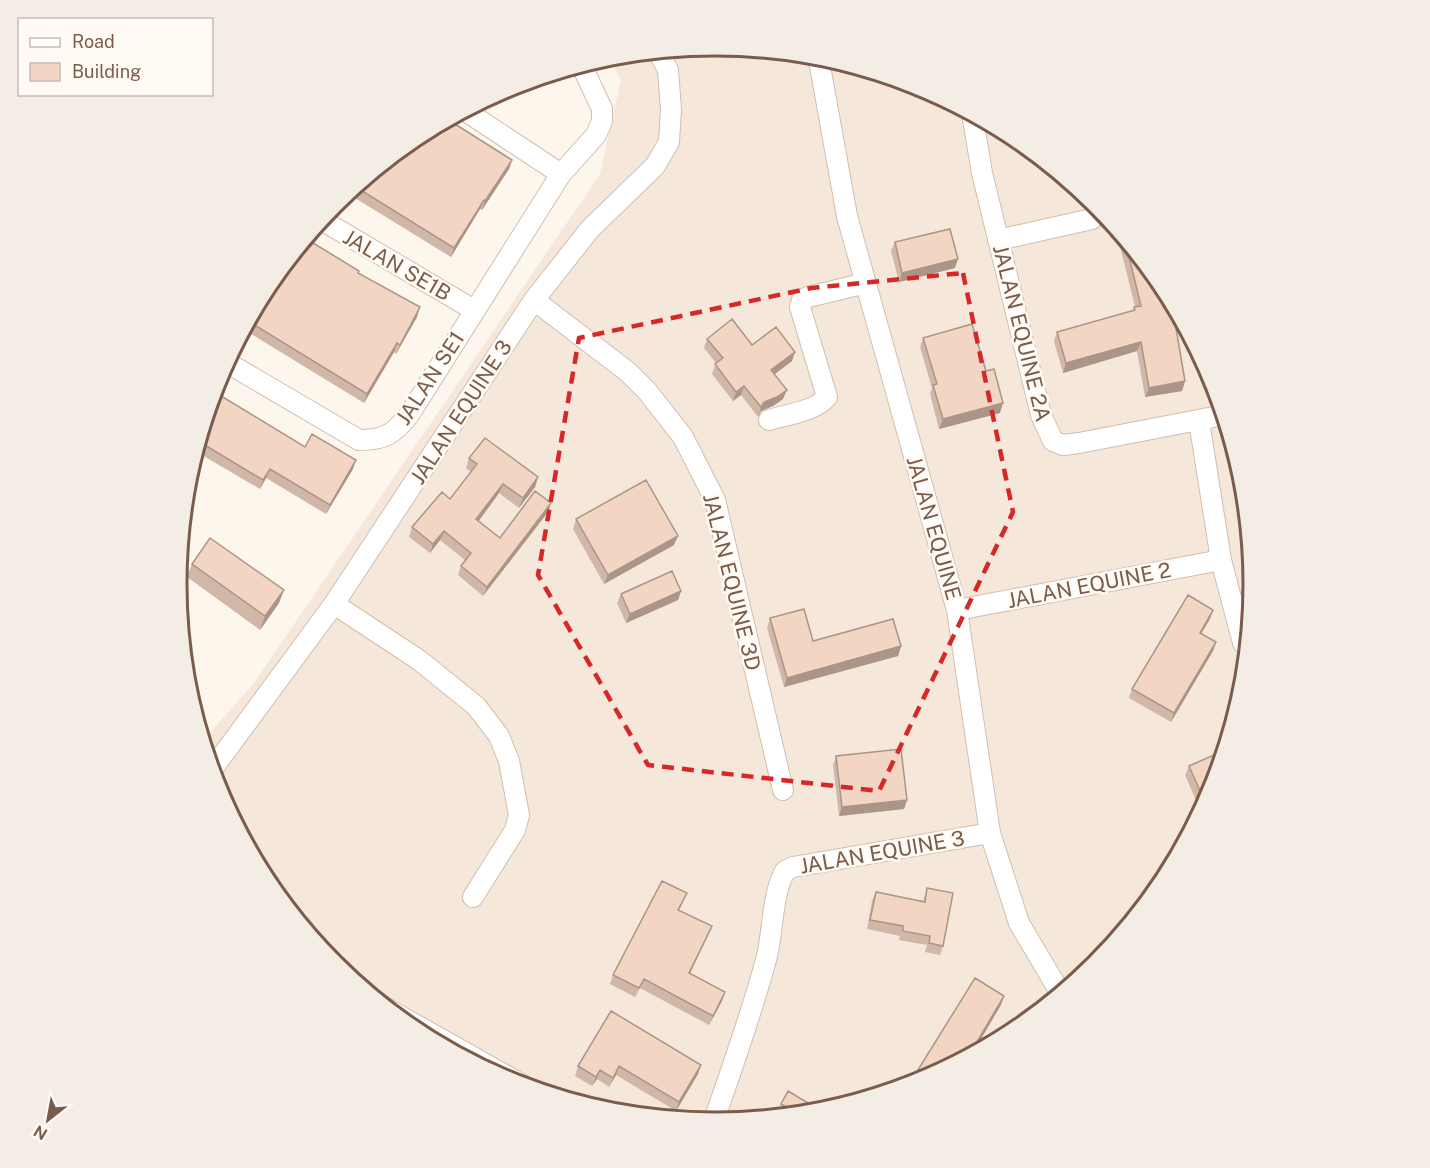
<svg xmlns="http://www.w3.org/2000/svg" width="1430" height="1168" font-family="'Public Sans',sans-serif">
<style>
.residential{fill:#f5e8da}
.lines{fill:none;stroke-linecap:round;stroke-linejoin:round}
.minor-casing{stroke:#d1beb0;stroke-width:22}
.minor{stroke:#fff;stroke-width:20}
.wall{fill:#d1b7a8}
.shaded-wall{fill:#aa9588}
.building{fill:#f3d5c3;stroke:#aa9588;stroke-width:1.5}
.marked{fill:none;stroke:#d62828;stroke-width:4.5;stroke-dasharray:12 8;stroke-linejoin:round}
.labels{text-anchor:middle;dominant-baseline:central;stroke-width:5;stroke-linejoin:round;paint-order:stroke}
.street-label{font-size:21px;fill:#7a5c4d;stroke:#fffaf3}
.rim{fill:none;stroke:#7a5c4d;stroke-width:3}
</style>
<rect width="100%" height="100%" fill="#fdf6ec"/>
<!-- residential -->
<path class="residential" d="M715 45 820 55 922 86 1015 136 1096 203 1163 285 1213 378 1244 479 1254 584 1244 689 1213 791 1163 884 1096 965 1014 1032 921 1082 820 1113 715 1123 610 1113 508 1082 415 1032 334 965 267 883 217 790 202 742 254 683 600 174 621 79 606 56Z"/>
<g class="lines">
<!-- minor casing -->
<g class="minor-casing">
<path id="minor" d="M818 55 847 216 957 610 990 833 1019 923 1061 994
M464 110 561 174
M972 113 982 173 1041 415 1053 441 1063 445 1079 443 1224 415
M320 219 474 310
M998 240 1092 219
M534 300 628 372 647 391 683 437 715 500 783 790
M226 362 359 440C384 440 393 435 409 415L561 174 596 135 602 121V109L581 64
M769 420C788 414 814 412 827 397L800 307 802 300 808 297 866 283
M1199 421 1221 560 1243 643 1248 648
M334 604 419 660 476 706 499 736 509 761 519 815 515 830 473 897
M957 610 1221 560
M211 771 334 604 534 300 590 229 655 166 669 142 671 110 668 70 658 51
M386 1008 528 1088
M713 1123C732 1068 752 1013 767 956 773 931 772 894 785 871L793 867 990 833"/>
</g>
<!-- minor -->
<use href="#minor" class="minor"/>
</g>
<!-- wall -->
<path class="wall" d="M416 136 512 160 509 169 482 210 480 209 451 257 350 195 352 188Z
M1059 172 1075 185 1062 188Z
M1119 230 1163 285 1185 381 1182 391 1145 397 1137 351 1063 373 1054 341 1057 332 1133 310 1135 307 1117 234Z
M895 242 955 268 899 282 891 251Z
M359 273 417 317 396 354 394 352 364 403 243 329 267 284Z
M923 338 986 371 1000 413 939 429 930 394 932 388 920 347Z
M707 339 752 345 792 361 775 374 783 399 773 406 761 411 758 417 741 395 733 401 712 374 716 363 704 348Z
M213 391 305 447 353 469 326 514 266 478 260 489 195 451Z
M469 458 538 477 535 487 519 508 499 493 478 521 500 538 551 503 548 512 483 596 458 575 461 566 466 561 440 540 430 553 409 537 412 527 450 499 471 472 466 468Z
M576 519 674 545 604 584 573 529Z
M1247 532H1249L1254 584 1253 594 1244 541Z
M192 564 279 603 260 630 187 577Z
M681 591 678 600 626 623 617 603 621 594Z
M770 618 813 641 901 646 898 656 784 687 767 628Z
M1210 619 1201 633 1216 642 1213 651 1171 722 1129 698 1132 689Z
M836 756 907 800 904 809 839 816 833 765Z
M1189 766 1213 791 1201 812 1185 775Z
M927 888 943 946 940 955 925 952 927 945 899 940 900 936 867 929 872 901 876 892 923 901Z
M687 893 679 911 708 935 690 973 722 1001 709 1025 640 988 635 997 610 984 613 975Z
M611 1011 698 1074 676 1111 616 1075 609 1087 597 1079 592 1086 575 1076 578 1066Z
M781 1104 820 1113 783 1116 777 1113Z"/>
<!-- shaded-wall -->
<path class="shaded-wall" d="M512 160 509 169 482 210 485 201Z
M1065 178H1066L1075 185 1062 188Z
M484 200 480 209 451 257 454 248Z
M958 259 955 268 899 282 902 273Z
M420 307 417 317 396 354 400 345Z
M1141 342 1137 351 1063 373 1066 363Z
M397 343 394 352 364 403 367 394Z
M795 352 792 361 768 379 771 370Z
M1185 381 1182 391 1145 397 1149 388Z
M744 386 741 395 733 401 736 392Z
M787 390 783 399 773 406 761 411 758 417 761 407 764 402Z
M1003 403 1000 413 939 429 943 419Z
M356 460 353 469 326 514 330 505Z
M270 469 266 478 260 489 263 480Z
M538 477 535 487 519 508 523 498Z
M503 484 499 493 473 529 476 519Z
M551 503 548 512 483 596 487 587Z
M444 531 440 540 430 553 433 544Z
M678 536 674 545 604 584 608 575Z
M284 590 279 603 260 630 265 616Z
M681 591 678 600 626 623 630 614Z
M1213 610 1210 619 1196 642 1200 633Z
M1216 642 1213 651 1171 722 1174 713Z
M901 646 898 656 784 687 787 678Z
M907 800 904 809 839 816 842 807Z
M712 926 708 935 686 982 689 973Z
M725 992 722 1001 709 1025 713 1016Z
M1004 996 1001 1005 971 1056 972 1050Z
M701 1065 698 1074 676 1111 679 1102Z
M619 1066 616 1075 609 1087 613 1078Z
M600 1070 597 1079 592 1086 596 1077Z"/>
<!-- building -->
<path class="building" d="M447 119 512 160 485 201 484 200 454 248 354 186 416 136Z
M950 229 958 259 902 273 895 242Z
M1124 236 1163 285 1171 299 1185 381 1149 388 1141 342 1066 363 1057 332 1135 310 1134 307 1141 306Z
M305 238 359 271 358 273 420 307 400 345 397 343 367 394 248 321 267 284Z
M732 319 752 345 776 327 795 352 771 370 787 390 777 397 764 402 761 407 744 386 736 392 715 364 723 358 707 339Z
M972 324 986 371 994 369 1003 403 943 419 933 385 937 384 923 338Z
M213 391 305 447 312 434 356 460 330 505 270 469 263 480 198 441Z
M485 438 538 477 523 498 503 484 476 519 500 538 535 491 551 503 487 587 461 566 471 553 444 531 433 544 412 527 442 492 450 499 477 464 469 458Z
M646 480 678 536 608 575 576 519Z
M184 506 185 515 181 529Z
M1247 532H1249L1251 553Z
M210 538 284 590 265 616 192 564Z
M672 571 681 591 630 614 621 594Z
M1188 595 1213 610 1200 633 1216 642 1174 713 1132 689Z
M804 609 813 641 893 619 901 646 787 678 770 618Z
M901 749 907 800 842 807 836 756Z
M1214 755 1220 768 1213 791 1206 804 1189 766Z
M662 881 687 893 678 910 712 926 689 973 725 992 713 1016 644 979 639 988 613 975Z
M927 888 953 893 943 946 929 943 930 936 903 931V926L870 920 876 892 925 902Z
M975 978 1004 996 972 1050 976 1053 921 1082 908 1086Z
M611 1011 701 1065 679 1102 619 1066 613 1078 600 1070 596 1077 578 1066Z
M788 1091 823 1112 786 1116 790 1109 781 1104Z"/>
<!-- marked area -->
<path class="marked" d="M963 273 1013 512 879 791 648 765 538 575 579 338 811 288Z"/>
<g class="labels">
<!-- street labels -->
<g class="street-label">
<text transform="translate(397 265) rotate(30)">JALAN SE1B</text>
<text transform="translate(1022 333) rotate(76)">JALAN EQUINE 2A</text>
<text transform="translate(430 378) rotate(-57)">JALAN SE1</text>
<text transform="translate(461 412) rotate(-57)">JALAN EQUINE 3</text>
<text transform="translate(934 528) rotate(74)">JALAN EQUINE</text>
<text transform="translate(732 582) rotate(76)">JALAN EQUINE 3D</text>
<text transform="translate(1089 585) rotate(-11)">JALAN EQUINE 2</text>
<text transform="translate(882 852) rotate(-10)">JALAN EQUINE 3</text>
</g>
</g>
<!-- crop -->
<path d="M0 0H1430V1168H0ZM187 584a528 528 0 1 1 1056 0a528 528 0 1 1-1056 0Z" fill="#f4ede6" fill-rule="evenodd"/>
<path class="rim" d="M187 584a528 528 0 1 1 1056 0a528 528 0 1 1-1056 0Z"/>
<!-- legend -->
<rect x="18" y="18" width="195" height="78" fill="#fffaf3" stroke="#cabbb1" stroke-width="1.5"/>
<rect x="30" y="38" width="30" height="9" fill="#ffffff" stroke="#cabbb1" stroke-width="1.5"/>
<text x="72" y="48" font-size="18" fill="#7a5c4d">Road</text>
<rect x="30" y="63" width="30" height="18" fill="#f3d5c3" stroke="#cabbb1" stroke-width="1.5"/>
<text x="72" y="78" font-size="18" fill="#7a5c4d">Building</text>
<!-- north arrow -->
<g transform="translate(48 1120) rotate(211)" stroke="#fffaf3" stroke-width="4.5" paint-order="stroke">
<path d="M0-4.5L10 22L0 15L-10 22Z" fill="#7a5c4d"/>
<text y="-9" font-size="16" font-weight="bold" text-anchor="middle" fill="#7a5c4d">N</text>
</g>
</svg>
